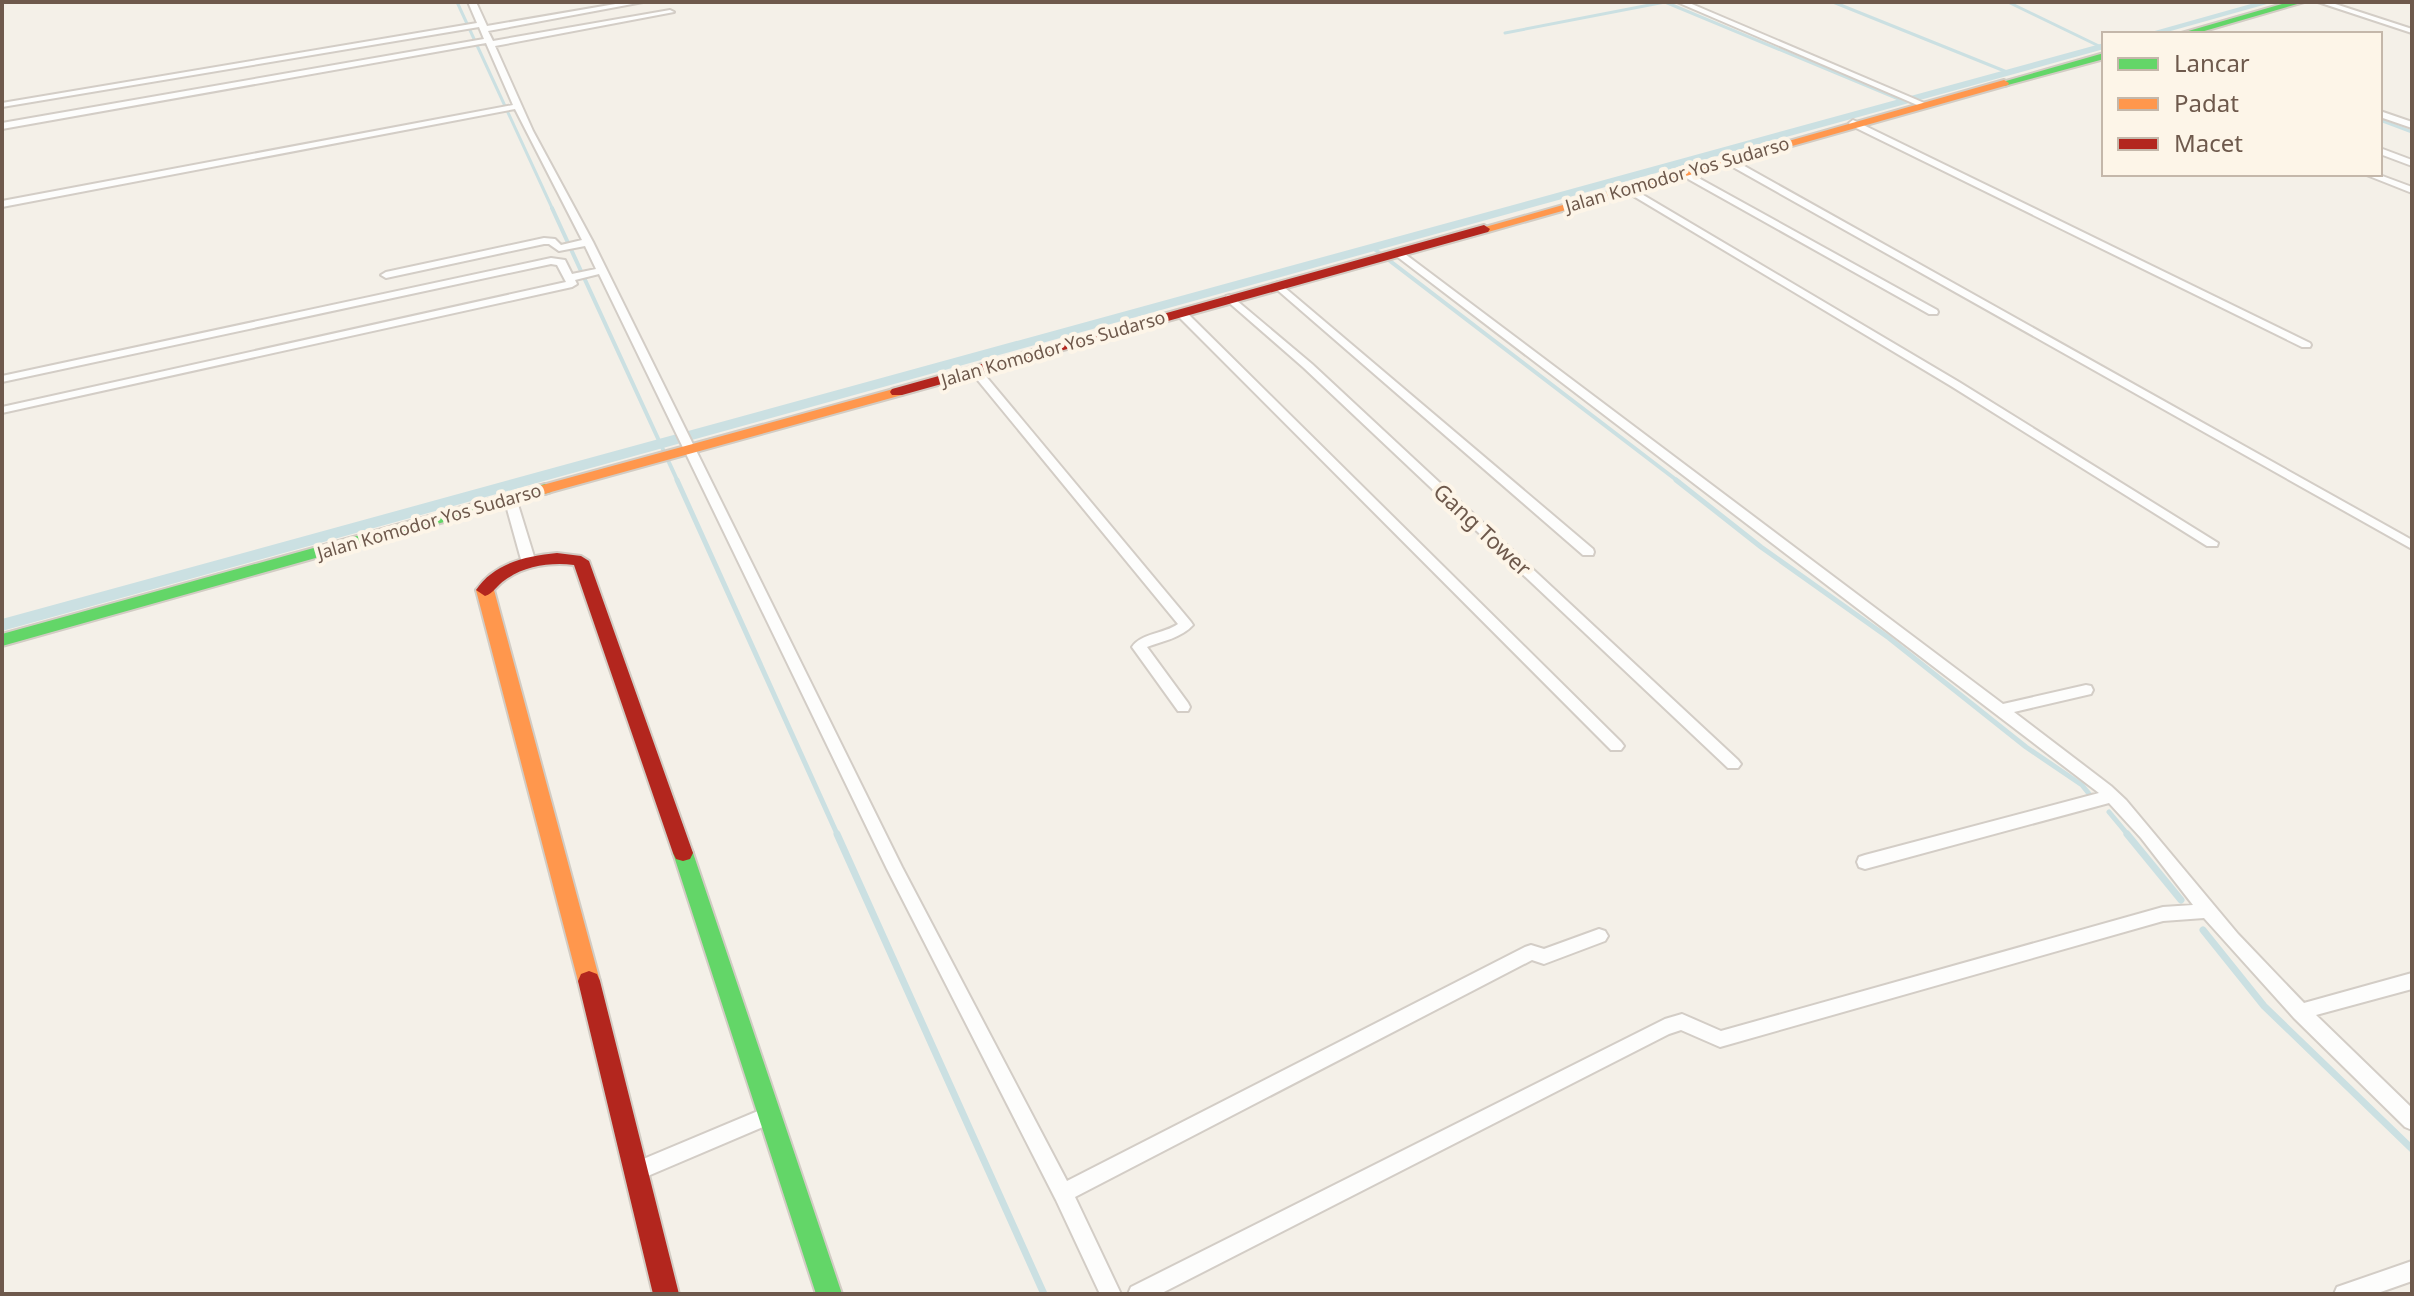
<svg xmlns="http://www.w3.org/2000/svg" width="2414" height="1296" font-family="'Noto Sans',sans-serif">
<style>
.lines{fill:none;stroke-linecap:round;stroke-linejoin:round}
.stream-far3{stroke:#cbe0e2;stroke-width:3}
.stream-far2{stroke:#cbe0e2;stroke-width:4}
.stream-far1{stroke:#cbe0e2;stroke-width:5}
.stream{stroke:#cbe0e2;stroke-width:7}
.canal{fill:#cbe0e2;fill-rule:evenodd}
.street-casing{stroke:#d3cdc6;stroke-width:4}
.fast-casing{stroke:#d2ccc4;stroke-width:4}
.slow-casing{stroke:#d2ccc4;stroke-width:4}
.jam-casing{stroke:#d2ccc4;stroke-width:4}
.street{fill:#fdfdfc;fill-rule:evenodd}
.fast{fill:#63d668;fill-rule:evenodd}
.slow{fill:#ff974d;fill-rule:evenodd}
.jam{fill:#b3261e;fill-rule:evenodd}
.labels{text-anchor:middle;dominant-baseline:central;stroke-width:8;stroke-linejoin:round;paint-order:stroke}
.far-street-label{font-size:18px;fill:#6e594c;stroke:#fdf5e8}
.street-label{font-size:22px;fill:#6e594c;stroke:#fdf5e8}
</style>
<rect width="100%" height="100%" fill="#f4f0e8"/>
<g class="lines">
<!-- stream-far3 -->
<path class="stream-far3" d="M457 2 553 210
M1833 2 2007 72
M2008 2 2101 47
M1505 33 1665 2 1901 100
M2380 120 2412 132"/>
<!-- stream-far2 -->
<path class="stream-far2" d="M552 208 678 482
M1373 248 1679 482"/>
<!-- stream-far1 -->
<path class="stream-far1" d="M677 480 838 836
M1676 480 1761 547 1889 638 2026 747 2082 785 2090 795
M2109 812 2129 836"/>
<!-- stream -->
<path class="stream" d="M837 834 1044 1294
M2127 834 2181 900
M2203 930 2264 1006 2412 1149"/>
<!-- canal -->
<path class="canal" d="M2258 2H2274L2160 34H2144Z
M2104 43V49L2 631V619Z"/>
<!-- street casing -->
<g class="street-casing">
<path id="street" d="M468 2H476L487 26 627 2H643L488 31 493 41 670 10 674 12 495 46 533 131 593 242 902 867 1067 1181 1525 947 1531 945 1544 949 1599 929 1605 931 1608 936 1605 941 1544 964 1532 960 1075 1197 1121 1294H1100L1056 1200 887 869 599 274 575 280 577 284 572 287 2 413V407L566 282 557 265 551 264 2 382V376L551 258 565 260 572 274 596 269 585 246 559 251 549 244H544L386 278 381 275 386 272 544 238 555 239 561 245 582 240 515 109 2 207V201L513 105 486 43 2 129V123L484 39 479 27 2 107V103L477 23Z
M1677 2H1687L1929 105 1922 107Z
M2318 2H2329L2412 29V33Z
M2380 111 2412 122V128L2380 117Z
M1853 120 2310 343 2311 345 2310 347H2302L1850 125 1849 123Z
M2380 148 2412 160V166L2380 154Z
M1724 158H1730L2412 540V549L1724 162Z
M1684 170 1937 310 1938 312 1937 314H1929L1681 175 1679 173Z
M2364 174H2377L2412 187V193Z
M1628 186 1959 382 2218 543 2217 546H2207L1951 386 1625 191 1623 189Z
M1395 251H1401L2003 704 2086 685 2091 686 2093 690 2091 694 2014 712 2111 786 2126 800 2238 934 2304 1003 2412 973V989L2316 1015 2412 1108V1130L2405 1127 2294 1018 2204 918 2163 921 1720 1047 1681 1030 1669 1034 1160 1294H1128L1131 1287 1665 1019 1682 1014 1721 1031 2163 907 2193 905 2141 838 2109 803 1865 869 1859 867 1857 862 1859 857 1865 855 2099 793 1395 255Z
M1278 282 1593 549 1594 552 1593 555H1583L1274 287 1273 285Z
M1230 295 1312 364 1738 760 1741 764 1738 768H1728L1304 368 1226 300V296Z
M1181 310 1185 311 1621 742 1624 746 1621 750H1611L1177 315 1176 313Z
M975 367 979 368 1191 622 1193 625C1181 638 1163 641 1147 647L1188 703 1190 707 1188 711H1178L1132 647C1141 633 1164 634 1178 624L971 372 969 370Z
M510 494 516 498 536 563 534 566 529 567 522 563 504 498Z
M770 1106 777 1109 779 1115 777 1121 636 1181 629 1179 626 1172 629 1165Z
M2412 1261V1281L2375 1294H2334L2337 1287Z"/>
</g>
<!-- fast casing -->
<g class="fast-casing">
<path id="fast" d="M2289 2H2304L2194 34H2178Z
M2104 53V59L2004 86 1999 83Z
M545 484 553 489 551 492 2 646V634Z
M683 845 690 847 693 853 842 1294H816L673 853 676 847Z"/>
</g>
<!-- slow casing -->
<g class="slow-casing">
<path id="slow" d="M2004 80 2009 83 2008 85 1488 232 1478 229Z
M897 388 904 392 902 395 551 492 545 494 537 489 539 486Z
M485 584 494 590 600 981 597 988 589 991 581 988 578 981 476 590Z"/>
</g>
<!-- jam casing -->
<g class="jam-casing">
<path id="jam" d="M1484 225 1490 229 1488 232 902 395H892L890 392 892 389Z
M557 553 581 556 589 561 693 853 690 859 683 861 676 859 673 853 574 565C551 562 524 566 505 580 497 585 494 593 485 596L476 590C494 563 526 556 557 553Z
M589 971 597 974 600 981 679 1294H653L578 981 581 974Z"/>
</g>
<!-- street -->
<use href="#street" class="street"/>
<!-- fast -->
<use href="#fast" class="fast"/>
<!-- slow -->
<use href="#slow" class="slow"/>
<!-- jam -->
<use href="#jam" class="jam"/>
</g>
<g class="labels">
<!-- far-street labels -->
<g class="far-street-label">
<text transform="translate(1677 174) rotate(-16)">Jalan Komodor Yos Sudarso</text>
<text transform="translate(1053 348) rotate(-16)">Jalan Komodor Yos Sudarso</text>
<text transform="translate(429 521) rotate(-16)">Jalan Komodor Yos Sudarso</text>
</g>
<!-- street labels -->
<g class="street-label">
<text transform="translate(1483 529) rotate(43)">Gang Tower</text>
</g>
</g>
<!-- border -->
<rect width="2414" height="1296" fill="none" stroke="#6e594c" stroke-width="8"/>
<!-- legend -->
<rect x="2102" y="32" width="280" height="144" fill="#fdf5e8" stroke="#c4b7aa" stroke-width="2"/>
<rect x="2118" y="58" width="40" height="12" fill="#63d668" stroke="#c4b7aa" stroke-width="2"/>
<text x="2174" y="72" font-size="24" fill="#6e594c">Lancar</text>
<rect x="2118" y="98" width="40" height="12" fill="#ff974d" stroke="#c4b7aa" stroke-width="2"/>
<text x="2174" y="112" font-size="24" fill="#6e594c">Padat</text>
<rect x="2118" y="138" width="40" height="12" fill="#b3261e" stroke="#c4b7aa" stroke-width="2"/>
<text x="2174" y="152" font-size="24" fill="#6e594c">Macet</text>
</svg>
